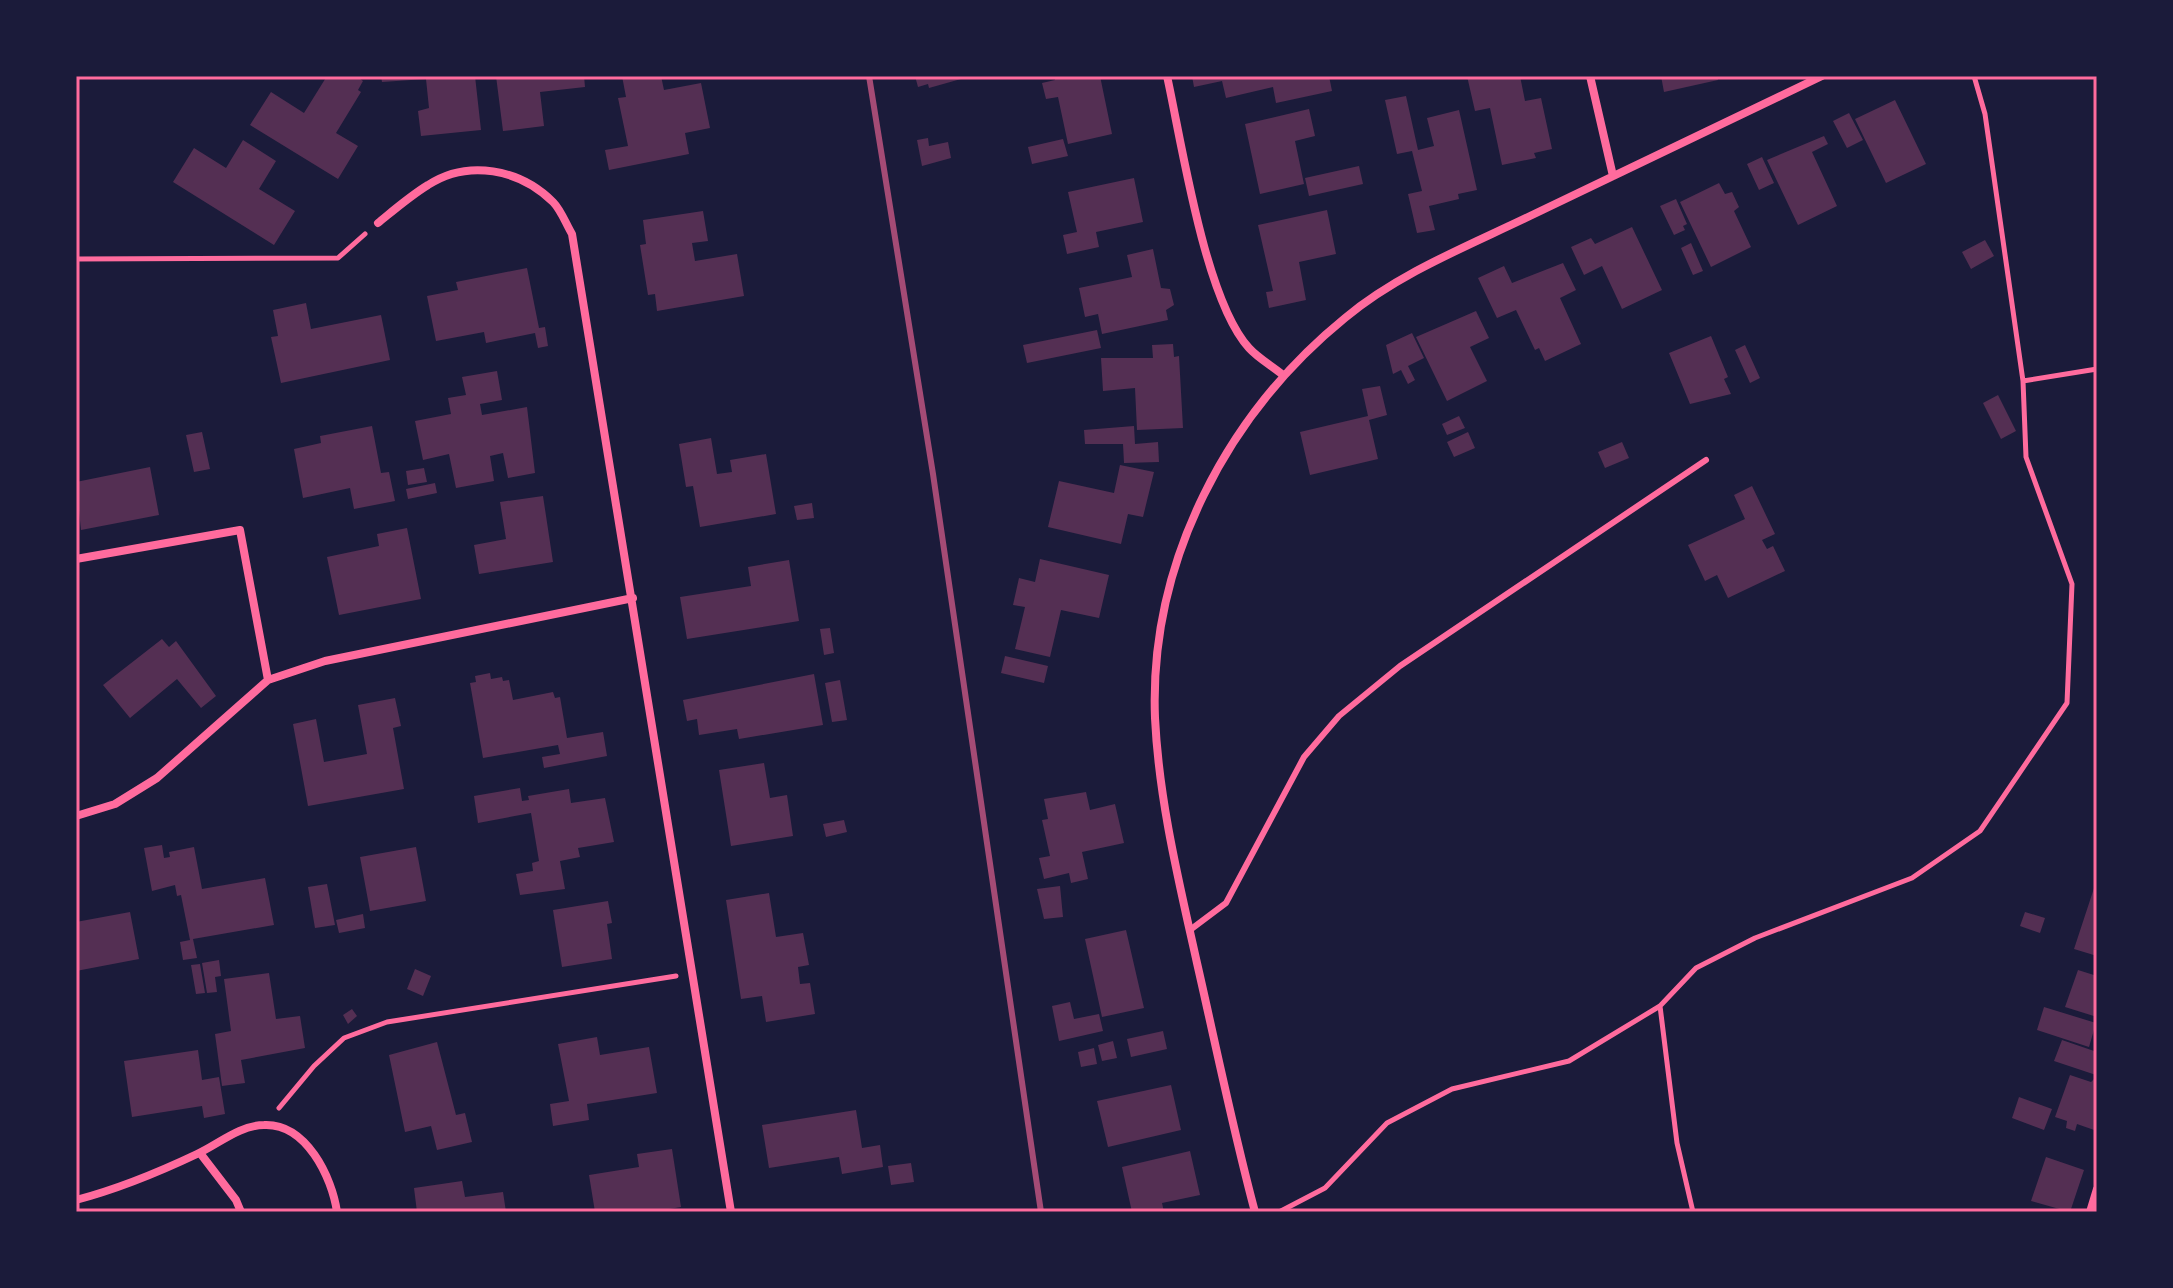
<svg xmlns="http://www.w3.org/2000/svg" width="2173" height="1288" font-family="'Archivo Narrow',sans-serif">
<style>
.building{fill:#542f53}
.lines{fill:none;stroke-linecap:round;stroke-linejoin:round}
.path{stroke:#ff6b9d;stroke-width:5}
.service{stroke:#ff6b9d;stroke-width:6}
.minor{stroke:#ff6b9d;stroke-width:8}
.rail{stroke:#a44b75;stroke-width:6}
.neatline{fill:none;stroke:#ff6b9d;stroke-width:3}
</style>
<rect width="100%" height="100%" fill="#1b1b3a"/>
<!-- building -->
<path class="building" d="M327 76H356L363 81 358 90 361 92 336 133 358 146 338 179 250 125 271 92 304 113Z
M381 76H475L481 130 421 136 418 111 429 108 426 79 382 82Z
M496 76H584L585 87 540 92 544 126 503 131Z
M622 76H661L664 90 701 83 710 128 685 133 689 154 609 170 605 150 628 146 618 98 626 97Z
M915 76H968V77L929 88 928 84 918 87Z
M1054 76H1100L1112 134 1068 144 1058 97 1046 99 1042 83 1055 80Z
M1192 76H1292L1293 79 1329 76 1332 91 1276 103 1273 87 1226 98 1222 81 1194 87Z
M1467 76H1520L1525 101 1541 98 1552 149 1534 153 1536 158 1502 165 1490 108 1475 111Z
M1661 76H1717L1718 80 1664 92Z
M1406 96 1418 150 1434 146 1427 118 1459 110 1477 190 1458 194 1459 199 1429 206 1435 230 1417 233 1408 194 1422 191 1412 151 1397 154 1385 100Z
M1895 100 1926 164 1886 183 1855 119Z
M1309 109 1315 136 1295 141 1304 184 1260 194 1245 124Z
M1849 113 1863 140 1847 148 1833 121Z
M1824 136 1828 144 1812 152 1837 206 1798 225 1767 160Z
M928 138 929 146 948 142 951 158 922 166 917 140Z
M1063 139 1068 156 1032 164 1028 147Z
M243 140 276 161 259 189 295 211 274 245 173 182 194 148 226 168Z
M1762 157 1774 183 1759 190 1747 164Z
M1359 166 1363 184 1309 196 1305 178Z
M1134 178 1143 222 1096 232 1099 247 1067 254 1063 235 1077 232 1068 192Z
M1719 183 1725 194 1732 192 1739 207 1734 211 1751 247 1711 267 1680 202Z
M1676 199 1687 224 1683 226 1685 230 1674 235 1660 206Z
M1327 210 1336 254 1299 262 1306 300 1269 308 1266 292 1273 291 1258 225Z
M703 211 708 241 692 243 695 261 737 254 744 296 657 311 655 294 648 295 640 245 646 244 643 220Z
M1632 227 1662 290 1622 309 1602 266 1584 275 1571 247 1591 238 1595 244Z
M1985 240 1994 256 1971 269 1962 252Z
M1691 243 1703 271 1693 275 1681 248Z
M1153 249 1161 288 1170 289 1174 305 1166 310 1168 320 1102 334 1098 314 1085 317 1079 288 1132 277 1127 255Z
M1563 263 1576 290 1560 298 1581 344 1545 361 1539 348 1535 350 1516 310 1497 318 1478 278 1504 266 1512 283Z
M527 268 539 328 545 327 548 346 538 348 535 333 486 343 484 332 436 341 427 296 458 290 456 282Z
M306 303 311 329 381 315 390 360 281 383 271 337 278 336 273 310Z
M1476 311 1489 338 1470 347 1487 381 1447 401 1416 337Z
M1097 330 1101 348 1027 363 1023 345Z
M1412 333 1424 358 1408 366 1415 380 1408 384 1401 370 1393 374 1386 345Z
M1711 336 1728 377 1724 379 1731 394 1690 404 1669 353Z
M1173 344 1174 357 1179 356 1183 428 1137 430 1135 388 1103 391 1101 358H1153L1152 345Z
M1745 345 1760 378 1750 383 1735 350Z
M497 371 502 400 480 404 482 415 527 407 535 473 508 478 503 453 490 456 494 481 456 488 449 454 423 460 415 421 451 414 448 398 466 395 462 377Z
M1380 386 1387 415 1369 420 1378 459 1310 475 1300 432 1368 416 1362 389Z
M1998 395 2016 431 2001 439 1983 403Z
M1459 416 1465 428 1447 435 1442 424Z
M372 426 381 473 389 472 395 501 354 509 350 488 303 498 294 449 321 443 320 436Z
M1134 426 1135 444 1158 442 1159 462 1124 463 1123 444H1085L1084 430Z
M202 432 210 469 194 472 186 435Z
M1468 432 1475 448 1454 457 1447 442Z
M711 438 717 474 732 472 730 460 766 454 776 514 700 527 693 486 686 487 679 444Z
M1622 442 1629 458 1605 468 1598 452Z
M1120 465 1154 472 1143 517 1128 514 1121 544 1048 527 1059 481 1114 493Z
M150 467 159 515 81 530 76 482Z
M424 468 427 482 408 485 406 471Z
M435 483 437 493 408 499 406 489Z
M1752 486 1775 534 1762 540 1767 549 1773 546 1785 571 1728 598 1717 575 1705 581 1688 545 1745 519 1734 495Z
M543 496 553 562 479 574 474 545 506 539 500 502Z
M812 503 814 518 797 520 794 506Z
M407 528 421 599 339 615 327 557 379 546 377 534Z
M1040 559 1109 575 1099 618 1061 610 1050 657 1015 649 1025 607 1013 605 1019 578 1035 582Z
M789 560 799 621 687 639 680 597 751 586 748 567Z
M830 628 834 653 824 655 820 629Z
M162 639 169 647 176 641 216 696 201 708 177 679 130 718 103 685Z
M1005 656 1048 666 1044 683 1001 673Z
M490 673 491 679 502 677 503 681 509 680 513 700 553 692 555 698 560 697 567 738 603 732 607 756 544 768 542 757 560 754 558 745 483 758 470 683 476 682 475 676Z
M814 674 823 725 739 739 737 729 699 735 697 719 687 721 683 700Z
M840 680 847 720 832 722 825 683Z
M395 698 401 726 393 728 404 789 308 806 293 724 316 719 324 762 367 754 358 705Z
M764 763 770 798 787 795 793 836 731 846 719 770Z
M520 788 522 801 529 800 528 796 569 789 571 803 605 798 614 842 578 848 580 857 560 861 565 889 520 895 516 874 533 871 532 863 539 861 531 813 478 823 474 796Z
M1086 792 1090 810 1115 804 1124 843 1082 852 1088 879 1071 883 1069 873 1044 879 1039 858 1050 856 1042 820 1048 819 1044 799Z
M844 820 847 832 826 837 823 824Z
M162 845 164 858 170 857 169 852 194 847 202 889 265 878 274 925 193 939 197 958 183 960 180 942 190 940 181 895 177 896 175 885 152 891 144 848Z
M416 847 426 901 370 911 360 857Z
M2097 879V956L2074 949Z
M327 884 335 925 315 928 308 887Z
M1060 886 1063 917 1044 919 1037 889Z
M769 893 776 937 803 933 809 965 798 967 800 984 810 983 815 1014 766 1022 762 996 741 999 726 900Z
M608 901 612 923 607 924 612 959 562 967 553 910Z
M130 912 139 959 76 971V922Z
M2025 912 2045 918 2040 933 2020 926Z
M363 914 365 928 339 933 336 920Z
M1126 930 1144 1008 1102 1017 1085 939Z
M219 960 221 976 215 977 217 992 207 993 202 963Z
M200 964 205 993 196 994 191 965Z
M415 969 431 976 423 996 407 989Z
M2078 970 2097 976V1017L2065 1007Z
M269 973 276 1019 300 1016 305 1048 241 1060 245 1083 222 1086 215 1034 231 1031 224 979Z
M1070 1002 1074 1019 1099 1014 1103 1031 1059 1041 1052 1006Z
M2044 1007 2096 1023 2089 1047 2037 1030Z
M352 1009 357 1016 348 1024 343 1015Z
M1163 1031 1167 1049 1131 1057 1127 1039Z
M597 1037 600 1055 649 1047 657 1093 587 1104 589 1120 553 1126 550 1104 569 1101 558 1044Z
M2062 1040 2097 1052 2096 1075 2054 1061Z
M1113 1041 1117 1058 1102 1061 1098 1045Z
M437 1042 456 1115 465 1113 472 1142 437 1150 431 1126 405 1132 389 1055Z
M1094 1048 1097 1064 1081 1067 1078 1052Z
M198 1050 202 1080 219 1077 225 1114 204 1118 202 1106 132 1117 124 1061Z
M2070 1075 2091 1082 2097 1076V1131L2077 1124 2075 1131 2066 1128 2067 1121 2055 1117Z
M1171 1085 1181 1130 1108 1147 1097 1101Z
M2019 1097 2052 1109 2044 1130 2012 1118Z
M856 1110 862 1148 880 1145 883 1167 842 1174 839 1157 769 1168 762 1125Z
M672 1149 681 1207 652 1212H595L589 1175 639 1167 637 1154Z
M1190 1151 1200 1195 1162 1203 1164 1212H1132L1122 1167Z
M2046 1157 2084 1170 2070 1212 2031 1201Z
M911 1163 914 1182 891 1185 888 1166Z
M462 1181 465 1197 503 1192 506 1212H417L414 1188Z"/>
<g class="lines">
<!-- path -->
<path class="path" d="M76 259 338 258 365 234
M2023 381 2097 369
M279 1108 314 1066 344 1038 387 1022 676 976
M1279 1212 1325 1188 1387 1123 1452 1089 1569 1061 1660 1006
M1693 1212 1677 1143 1660 1006 1696 968 1755 938 1912 878 1980 831 2067 703 2072 584 2026 457 2023 381 1985 114 1974 76"/>
<!-- service -->
<path class="service" d="M1190 930 1226 903 1304 757 1339 716 1400 666 1706 460"/>
<!-- minor -->
<path class="minor" d="M1167 76C1182 144 1205 300 1249 348 1258 358 1272 366 1283 375
M1590 76 1613 176
M378 223C394 210 410 196 428 185 468 159 520 169 553 202 561 210 566 224 572 234L731 1212
M76 559 240 530 268 680
M76 816 115 804 157 778 268 680 325 661 633 598
M200 1153 236 1200 241 1212
M76 1200C118 1189 157 1173 197 1154 217 1145 240 1125 264 1125 306 1123 332 1177 337 1212
M1255 1212C1233 1130 1216 1046 1197 963 1179 882 1159 801 1155 718 1149 562 1227 414 1345 318 1399 273 1468 246 1530 216 1627 169 1724 122 1822 76
M2090 1212 2097 1189"/>
<!-- rail -->
<path class="rail" d="M869 76 933 474 1041 1212"/>
</g>
<!-- border -->
<rect width="2173" height="1288" fill="none" stroke="#1b1b3a" stroke-width="156"/>
<rect x="78" y="78" width="2017" height="1132" class="neatline"/>
</svg>
